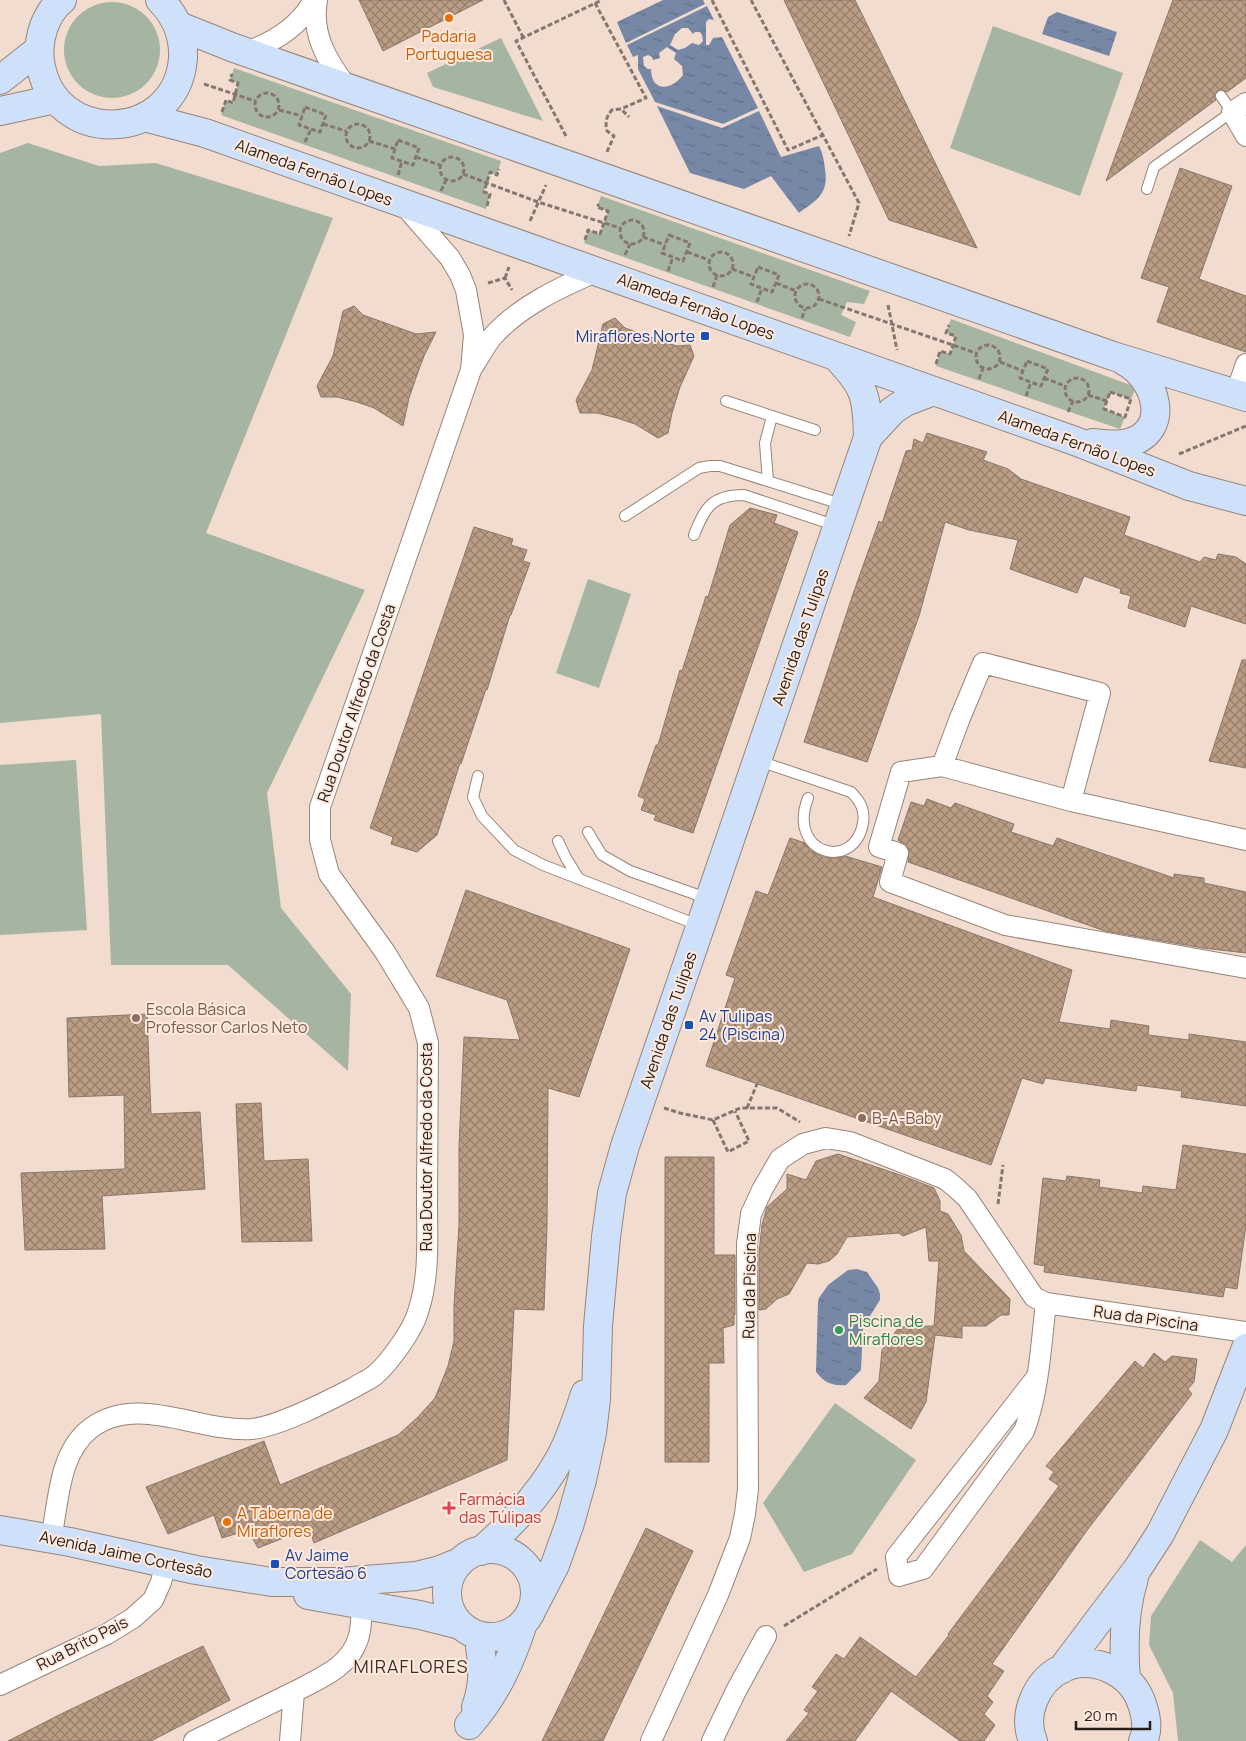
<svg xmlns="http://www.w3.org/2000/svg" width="1246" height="1741" font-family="Manrope,sans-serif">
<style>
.green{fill:#a6b5a1}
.water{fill:url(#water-ripples);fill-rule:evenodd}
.building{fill:url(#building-cross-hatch);stroke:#88786a}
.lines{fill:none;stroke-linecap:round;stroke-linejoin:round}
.lane-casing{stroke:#988579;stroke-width:12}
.street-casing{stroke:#988579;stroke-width:22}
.secondary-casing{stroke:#988579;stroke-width:30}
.path{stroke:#85776e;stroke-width:3;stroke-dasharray:5 2.5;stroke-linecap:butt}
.lane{stroke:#fff;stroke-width:10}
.street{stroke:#fff;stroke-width:20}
.secondary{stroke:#cfe0fa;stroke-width:28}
.food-dot{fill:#e8710a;stroke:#ffe9dd;stroke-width:2}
.transit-dot{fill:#1a4fb4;stroke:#ffe9dd;stroke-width:2}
.education-dot{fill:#8d6e63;stroke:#ffe9dd;stroke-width:2}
.leisure-dot{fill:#2e9e5b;stroke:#ffe9dd;stroke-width:2}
.health-dot{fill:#e0444e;stroke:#ffe9dd;stroke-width:2}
.labels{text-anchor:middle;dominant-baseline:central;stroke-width:4;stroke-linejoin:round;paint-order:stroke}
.food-label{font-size:16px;fill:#c56008;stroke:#ffe9dd}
.street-label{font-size:16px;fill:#261e19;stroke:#ffe9dd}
.transit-label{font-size:16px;fill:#164399;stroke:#ffe9dd;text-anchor:start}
.education-label{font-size:16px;fill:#785e54;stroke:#ffe9dd;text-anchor:start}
.leisure-label{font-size:16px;fill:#27864d;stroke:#ffe9dd;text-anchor:start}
.health-label{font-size:16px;fill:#be3a42;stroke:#ffe9dd;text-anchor:start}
.neighbourhood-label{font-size:18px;letter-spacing:1px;fill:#403026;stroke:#ffe9dd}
</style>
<defs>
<pattern id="water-ripples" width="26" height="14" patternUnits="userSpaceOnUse" patternTransform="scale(1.25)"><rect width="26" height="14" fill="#7788a6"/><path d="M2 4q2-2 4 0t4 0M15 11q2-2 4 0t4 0" fill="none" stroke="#616f86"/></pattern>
<pattern id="building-cross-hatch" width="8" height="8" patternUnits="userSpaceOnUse" patternTransform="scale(1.25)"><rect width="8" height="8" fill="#ba9d84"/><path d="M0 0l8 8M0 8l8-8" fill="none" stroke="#977f6b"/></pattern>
</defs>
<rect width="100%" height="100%" fill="#f1dccf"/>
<!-- green -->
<path class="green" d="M64 50a48 48 0 1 1 96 0a48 48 0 1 1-96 0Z
M993 26 1123 73 1080 196 950 148Z
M501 38 543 121 433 87 427 73Z
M234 68 501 161 497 175 490 173 484 191 490 194 486 209 221 115 226 100 233 103 238 83 230 80Z
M28 143 99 166 156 163 333 218 206 533 365 590 267 793 281 908 351 994 348 1071 228 965H111L101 714 0 723V153Z
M601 196 870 291 864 304 847 302 841 315 856 322 850 337 584 243 588 230 600 234 608 211 597 207Z
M951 319 1136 387 1131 399 1110 392 1104 409 1125 417 1120 429 936 366 940 351 950 354 956 336 946 333Z
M588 579 631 594 599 688 556 673Z
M76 760 87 930 0 935V765Z
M835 1403 916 1460 852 1554 804 1572 763 1503Z
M1200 1540 1232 1562 1246 1545V1741H1178L1173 1693 1149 1645 1151 1616Z"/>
<!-- water -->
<path class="water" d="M663 0H703L705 4 626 43 617 22Z
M707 6 714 20 709 19 706 22V45H709L713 38 722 37 758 108 723 124 655 102 638 69V55L633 57 627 45ZM682 28H688L693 34 695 32H700L702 35 703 41 699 45 692 43 685 48 678 50 670 45 675 34ZM667 47 676 53 674 59 682 66 683 75C671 91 651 92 651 69H648L644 66 643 57 648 55 652 57 653 60 660 58 659 53Z
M1057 12 1117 32 1109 56 1042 34 1048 17Z
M657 106 722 128 759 111 781 157 819 146C823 153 824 161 825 169 829 194 817 200 799 213L771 176 744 189 690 173Z
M857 1269 867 1272 878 1288 880 1294V1300L863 1327 861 1370 846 1385C832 1386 825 1383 816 1372L818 1302 819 1298 828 1285 848 1270Z"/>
<!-- building -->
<path class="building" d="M359 0H483L383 51Z
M784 0H855L977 248 889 220Z
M1173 0H1246V78L1227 92 1221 89 1217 91 1214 96 1216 100 1106 181Z
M1180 168 1232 186 1199 279 1246 296V352L1157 322 1169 287 1141 278Z
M354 306 363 315 416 334 436 332 424 356 418 372 409 398 403 426 374 408 357 402 337 397H321L317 386 333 356 343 311Z
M615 318 625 328 661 341 677 346 690 345 694 356 680 387 672 413 668 433 658 438 635 424 617 418 597 413H580L576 400 592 370 603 324Z
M927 433 987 452 983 460 1008 469 1021 479 1130 517 1124 535 1200 562 1204 557 1216 560 1218 554 1236 557 1246 564V624L1191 606 1185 627 1128 608 1131 596 1120 593 1121 589 1084 576 1077 593 1010 569 1018 540 969 530 945 522 919 616 867 762 804 742 853 594 879 521 882 523 906 451 912 450 914 439 923 443Z
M750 508 777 515 774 523 798 532 693 833 654 820 656 815 641 810 645 799 638 796 656 745H658L680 670 682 671 706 596 708 597 730 525Z
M474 527 513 539 511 545 527 550 523 561 530 563 511 615H510L487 690 486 689 461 764 460 763 437 835 417 852 391 844 393 837 370 828Z
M1242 660H1246V768L1209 761Z
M927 799 951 808 955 803 1014 824 1011 832 1053 846 1057 838 1174 878V874L1204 878V883L1246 892V953L1203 948 1105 931 908 862 909 850 906 845 898 840 911 802 924 806Z
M790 838 805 843 810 850 823 857 836 858 845 856 882 867 873 897 1072 970 1059 1022 1110 1029 1111 1020 1149 1026 1148 1035 1189 1040V1034L1246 1042V1106L1181 1097 1182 1091 1137 1085 1136 1091 1045 1078 1043 1084 1022 1078 991 1165 706 1066 735 978 726 975 756 891 768 895Z
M466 890 630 949 579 1097 548 1088 547 1226 544 1310 514 1309 507 1460 314 1543 309 1528 258 1548 248 1530 222 1538 214 1515 168 1534 146 1487 264 1441 280 1485 398 1435 418 1417 435 1398 448 1366 454 1341V1306L459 1225V1146L464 1037 520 1040 507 1000 436 976Z
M147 1014 151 1114 200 1112 205 1189 102 1196 105 1249 25 1250 21 1173 125 1169 124 1095 69 1097 67 1018Z
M261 1103 264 1161 308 1159 312 1241 242 1242 236 1104Z
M1183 1145 1246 1154V1225L1237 1289 1225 1287 1223 1297 1044 1272 1045 1266 1034 1264 1043 1178 1066 1181 1067 1176 1100 1180 1099 1187 1142 1193 1143 1186 1176 1190Z
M838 1154 903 1176 934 1188 940 1201V1211L948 1214 961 1235 964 1251 1010 1299 1009 1315H1001L986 1326H962V1338L935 1335 926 1402 911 1429 864 1398 879 1381 882 1350 899 1327 934 1326 939 1261H929L926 1227 903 1236 899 1233 847 1237 837 1254 829 1261 818 1264 807 1263 789 1294 777 1299 766 1309 759 1310V1253L762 1225 767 1207 787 1189V1174L806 1180 816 1161Z
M665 1157H714V1255H735V1315H734V1325L723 1328 724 1363H709V1462H665Z
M1154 1353 1165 1362 1172 1356 1197 1359 1194 1382 1188 1389 1192 1394 1088 1529 992 1664 1004 1671 987 1696 993 1702 984 1714 995 1725 984 1741H960L891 1691 855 1741H786L809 1713 804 1710 818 1691 812 1687 836 1654 844 1659 860 1637 916 1677 949 1635 948 1634 1059 1486 1049 1479 1054 1472 1046 1466 1135 1361 1143 1368Z
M646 1528 693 1551 603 1741H542Z
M203 1646 230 1700 151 1741H8L63 1713Z"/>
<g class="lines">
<!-- lane casing -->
<g class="lane-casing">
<path id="lane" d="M1147 189 1154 167 1232 112 1221 96
M726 401 815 430
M768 481 765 443 772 416
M625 516 699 468 710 466H720L844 505
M694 535C705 508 711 495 744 495L837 526
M759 761 851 792C861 802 865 810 863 823 855 872 786 855 808 798
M478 776 473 797 482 816 514 850 543 865 698 925
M588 832 602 855 630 871 709 899
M558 841 566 858 579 879"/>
</g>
<!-- street casing -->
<g class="street-casing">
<path id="street" d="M317 0C311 34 327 61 347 87
M246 52C275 42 299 27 314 0
M1246 103 1232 112 1246 136
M472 368C479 358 485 345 493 336 521 305 561 287 598 271
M1236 393 1246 364
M942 766 901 772 879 847 898 853 890 882 1005 925 1246 968
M1071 801 1100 693 983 663 960 718 942 766 1071 801 1246 840
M1036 1378 896 1557 899 1576 923 1569 1024 1431C1039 1392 1041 1344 1046 1303
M51 1538C59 1502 58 1453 91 1428 138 1393 200 1433 252 1429 280 1426 330 1400 355 1387 361 1383 369 1380 375 1375 389 1363 413 1330 418 1312 430 1276 427 1238 427 1201 427 1148 428 1096 428 1043L419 1008 385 952 329 874 320 840V807L471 370 474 335 466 290 460 275 450 258 403 204
M0 1685 107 1634 133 1618 153 1600 161 1582 166 1563
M194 1741 294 1692
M290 1741 294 1692C318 1679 349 1668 358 1639 362 1628 361 1615 362 1604
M651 1741 718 1595 740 1538 745 1514 748 1489 747 1244 751 1214 762 1190 780 1159 803 1144 826 1138 850 1142 945 1179 955 1187 967 1198 1034 1297 1046 1303 1246 1332
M712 1741 736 1691 766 1636"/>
</g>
<!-- secondary casing -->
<g class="secondary-casing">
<path id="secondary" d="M62 0C45 14 37 40 40 61 52 149 177 143 183 58 184 35 176 16 160 0
M179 26 234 48 1113 356 1246 397
M0 80 38 50
M0 111 55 99
M144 117 205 133 1075 441 1189 486 1246 501
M837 357C845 367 856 377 861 389 868 403 867 421 868 437
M1093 443C1104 444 1117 446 1128 443 1173 431 1156 377 1124 361
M0 1530 70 1542 196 1570 272 1582H340L416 1576 440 1570 460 1562
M447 1593a44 44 0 1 1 88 0a44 44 0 1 1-88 0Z
M481 1551C512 1524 540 1495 560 1458 571 1438 578 1415 585 1394
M308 1595 420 1615 460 1625
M529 1615 555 1565 570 1523 582 1480 592 1433 596 1399 598 1326 606 1237 612 1193 625 1146 868 437 892 411 905 402 934 391
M1062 1669 1138 1568 1160 1534 1214 1430 1246 1348
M1126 1678C1123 1644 1124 1611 1134 1578
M476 1707C485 1683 483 1661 478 1635
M469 1725C496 1694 511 1661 523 1623
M1033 1741C1022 1715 1036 1682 1061 1669 1092 1653 1132 1672 1142 1704 1146 1716 1149 1729 1143 1741"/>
</g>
<!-- path -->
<path class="path" d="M504 0 523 37
M712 0 788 150 823 135
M751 0 859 203 849 236
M595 3 646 98 621 109
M204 84 255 101
M255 105a12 12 0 1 1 24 0a12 12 0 1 1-24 0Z
M305 107 326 115 320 132 299 125Z
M279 110 302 116
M222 112 226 100 233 103 238 83 230 80 232 74
M346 136a12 12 0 1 1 24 0a12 12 0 1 1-24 0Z
M323 124 346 131
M566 136 516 41 602 0
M398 140 419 148 413 165 392 158Z
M369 141 395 149
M305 142 311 129
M607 152 614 136 607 131C605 122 606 117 612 110L621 109 629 117
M440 169a12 12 0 1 1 24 0a12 12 0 1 1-24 0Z
M416 157 440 165
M463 174 538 202 620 228
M398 175 402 161
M441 191 446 180
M487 206 490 194 484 192 490 172 497 175 499 169
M620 232a12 12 0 1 1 24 0a12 12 0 1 1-24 0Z
M530 221 546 185
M669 235 690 243 683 261 662 253Z
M643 237 665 245
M585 240 588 230 600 234 608 211 597 207 599 204
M709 264a12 12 0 1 1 24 0a12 12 0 1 1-24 0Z
M687 252 709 260
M625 255 630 244
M758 267 779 275 772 292 751 284Z
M732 269 754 277
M668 271 673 257
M505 278 509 267
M488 283 505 278 512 290
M776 283 796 291
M795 296a12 12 0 1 1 24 0a12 12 0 1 1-24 0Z
M713 287 717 275
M819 299 976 353
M757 302 762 288
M888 305 897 350
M802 318 805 309
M976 357a12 12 0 1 1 24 0a12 12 0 1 1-24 0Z
M1027 361 1048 369 1041 386 1020 378Z
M1000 362 1023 371
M936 364 940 351 950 354 956 336 946 333 949 325
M1065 390a12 12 0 1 1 24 0a12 12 0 1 1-24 0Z
M1044 378 1065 386
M979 379 983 368
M1110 392 1131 399 1125 417 1104 409Z
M1088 395 1107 401
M1026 396 1031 382
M1068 412 1073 401
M1179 454 1246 426
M664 1108 680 1113 713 1120 740 1108H777L800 1122
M747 1108 757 1084
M713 1120 728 1152 749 1141 735 1111
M998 1204 1003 1165
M784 1626 877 1569"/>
<!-- lane -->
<use href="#lane" class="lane"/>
<!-- street -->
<use href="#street" class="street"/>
<!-- secondary -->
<use href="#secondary" class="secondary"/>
</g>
<!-- markers -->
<g class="food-dot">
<circle cx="449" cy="18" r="5"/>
<circle cx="227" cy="1522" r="5"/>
</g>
<g class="transit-dot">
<rect x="700" y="331" width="10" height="10" rx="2.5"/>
<rect x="684" y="1020" width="10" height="10" rx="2.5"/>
<rect x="270" y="1559" width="10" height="10" rx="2.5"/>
</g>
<g class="education-dot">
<circle cx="136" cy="1018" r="5"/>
<circle cx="862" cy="1118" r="5"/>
</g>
<circle class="leisure-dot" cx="839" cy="1330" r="5"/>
<path class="health-dot" d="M446.5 1500.5h5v5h5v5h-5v5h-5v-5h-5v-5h5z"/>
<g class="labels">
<!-- food labels -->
<g class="food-label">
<text x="449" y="36">Padaria<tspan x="449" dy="18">Portuguesa</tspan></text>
<text x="237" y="1513" text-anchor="start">A Taberna de<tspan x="237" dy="18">Miraflores</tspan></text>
</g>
<!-- street labels -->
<g class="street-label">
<text transform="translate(314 172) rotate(20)">Alameda Fernão Lopes</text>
<text transform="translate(696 306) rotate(20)">Alameda Fernão Lopes</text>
<text transform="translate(1077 443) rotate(20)">Alameda Fernão Lopes</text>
<text transform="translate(800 637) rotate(-71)">Avenida das Tulipas</text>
<text transform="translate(356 703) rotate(-71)">Rua Doutor Alfredo da Costa</text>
<text transform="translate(668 1020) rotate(-71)">Avenida das Tulipas</text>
<text transform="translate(426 1147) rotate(-90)">Rua Doutor Alfredo da Costa</text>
<text transform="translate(749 1286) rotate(-89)">Rua da Piscina</text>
<text transform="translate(1146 1318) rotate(8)">Rua da Piscina</text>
<text transform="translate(126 1554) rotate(12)">Avenida Jaime Cortesão</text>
<text transform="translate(82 1643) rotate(-27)">Rua Brito Pais</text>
</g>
<!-- transit labels -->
<g class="transit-label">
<text x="695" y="336" text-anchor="end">Miraflores Norte</text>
<text x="699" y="1016">Av Tulipas<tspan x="699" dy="18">24 (Piscina)</tspan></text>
<text x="285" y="1555">Av Jaime<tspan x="285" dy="18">Cortesão 6</tspan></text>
</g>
<!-- education labels -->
<g class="education-label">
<text x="146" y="1009">Escola Básica<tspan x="146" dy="18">Professor Carlos Neto</tspan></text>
<text x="872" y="1118">B-A-Baby</text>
</g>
<!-- leisure labels -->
<g class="leisure-label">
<text x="849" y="1321">Piscina de<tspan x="849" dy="18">Miraflores</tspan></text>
</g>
<!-- health labels -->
<g class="health-label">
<text x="459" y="1499">Farmácia<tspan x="459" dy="18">das Túlipas</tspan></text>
</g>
<!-- neighbourhood labels -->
<g class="neighbourhood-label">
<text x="411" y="1666">MIRAFLORES</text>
</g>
</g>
<!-- scale -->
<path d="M1076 1721v8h74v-8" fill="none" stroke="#261e19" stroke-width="2.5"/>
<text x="1084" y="1721" font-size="15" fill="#261e19" stroke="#ffe9dd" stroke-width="4" paint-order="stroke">20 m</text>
</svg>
